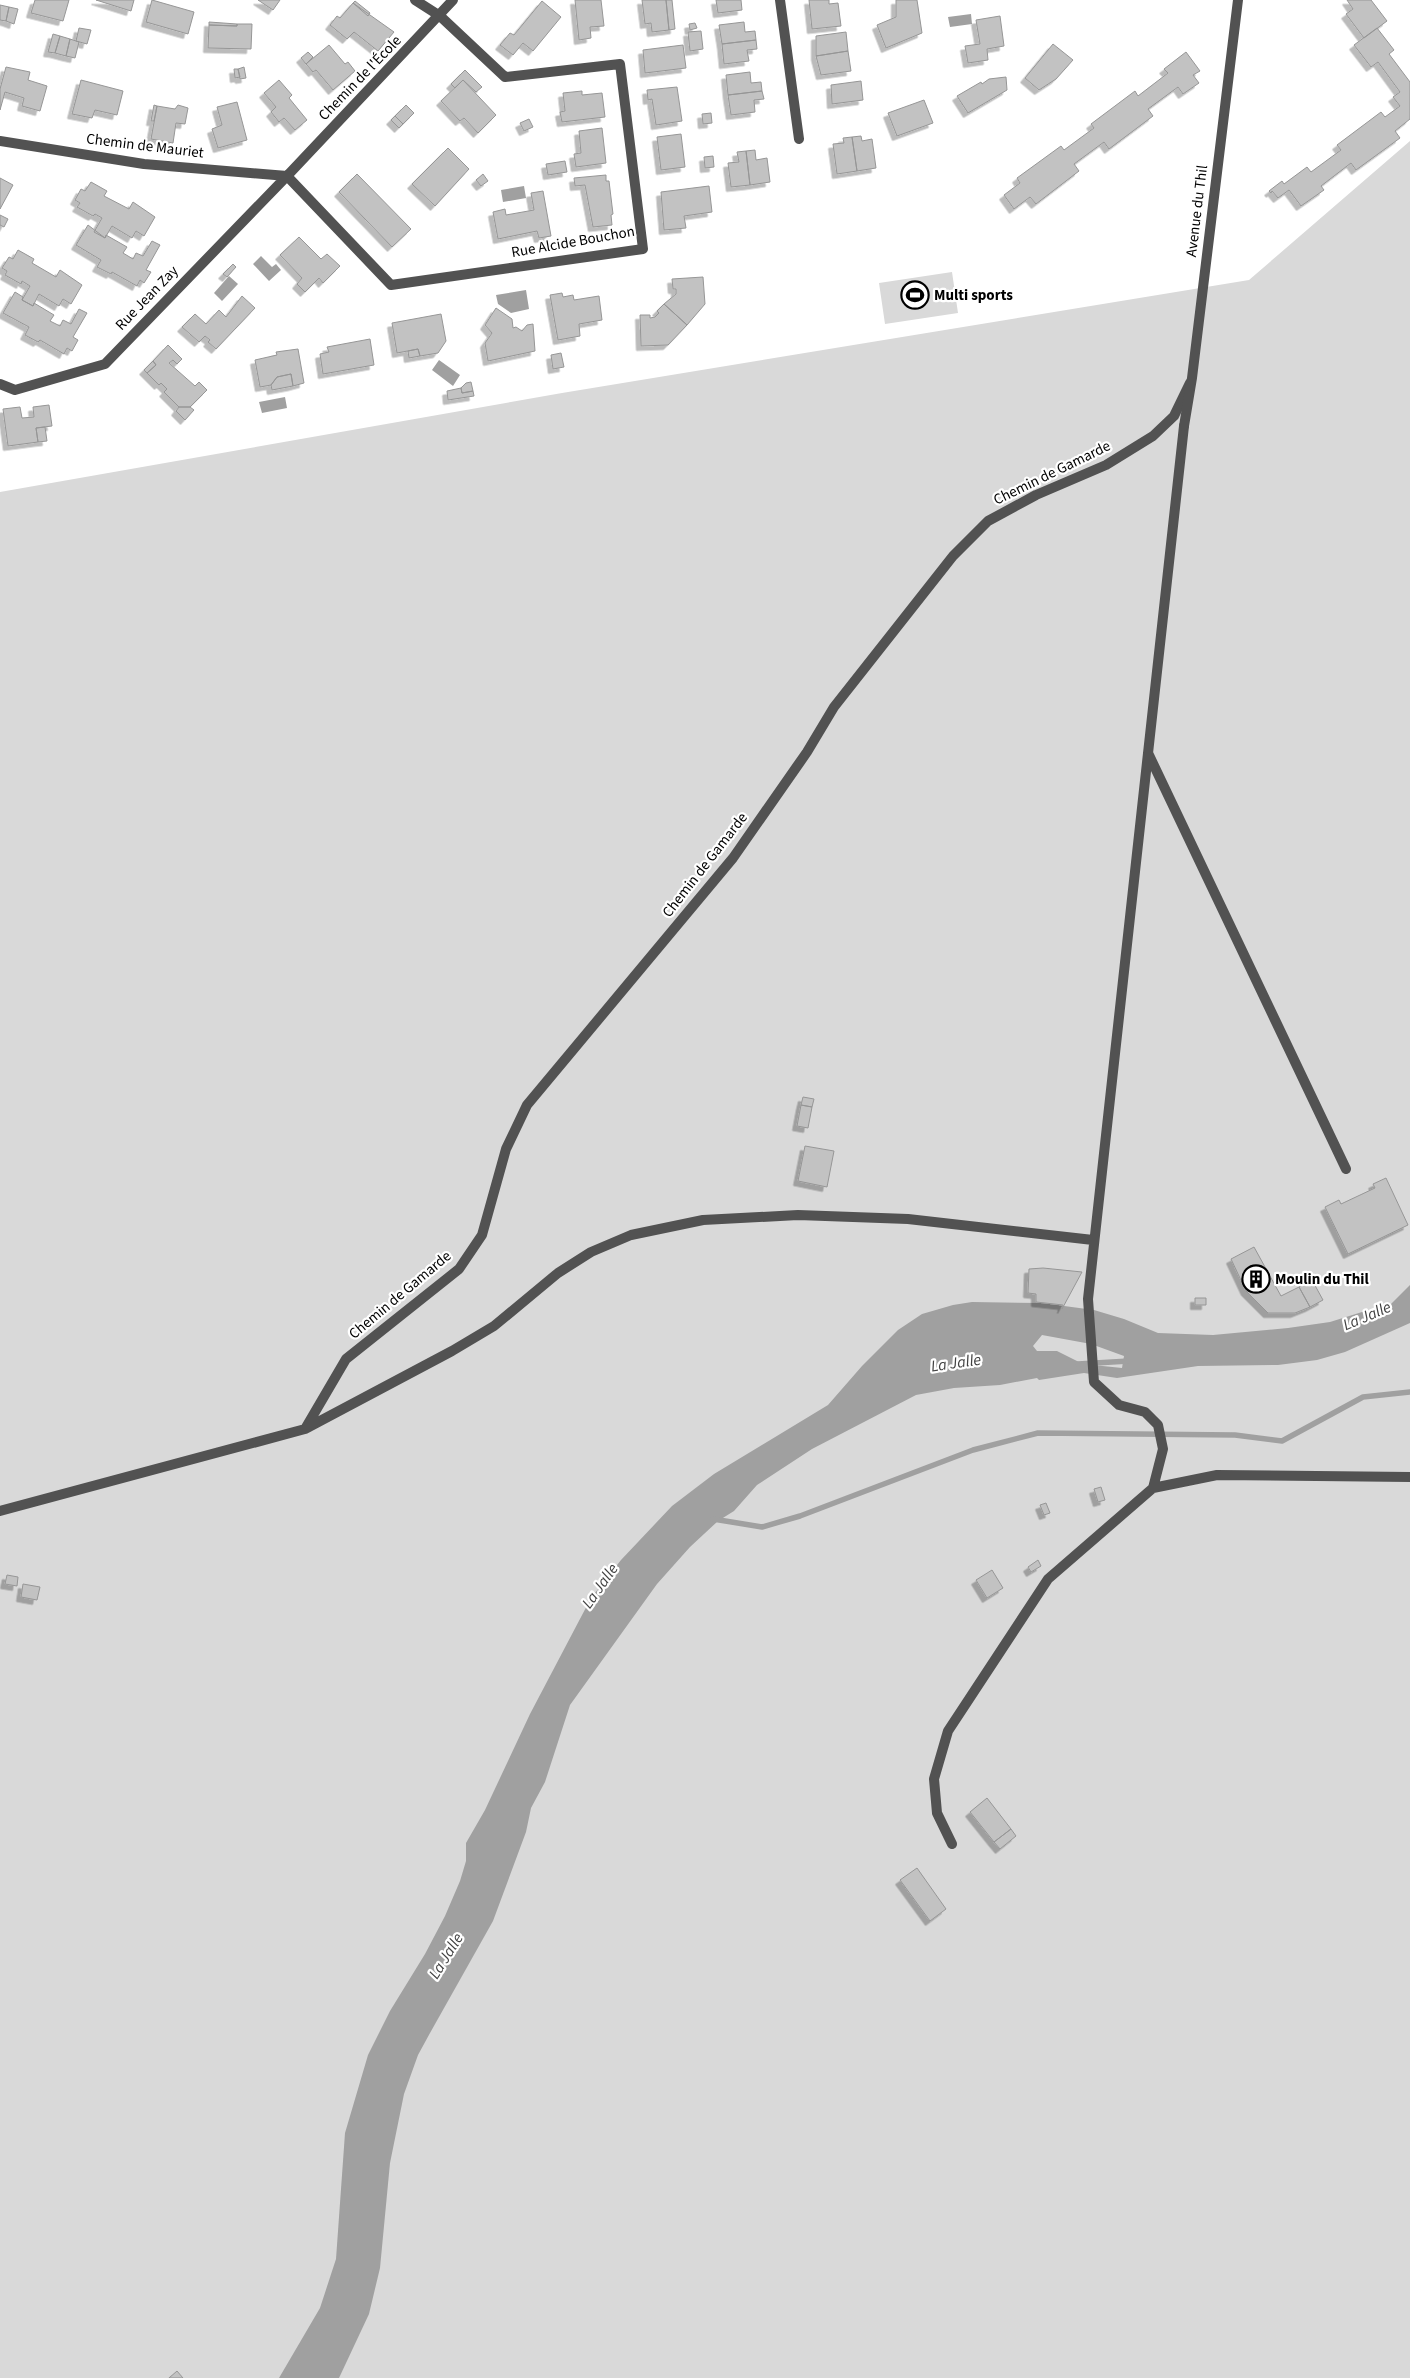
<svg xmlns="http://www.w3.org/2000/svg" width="1410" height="2378" font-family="'Source Sans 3',sans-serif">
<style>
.green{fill:#d9d9d9}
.water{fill:#a0a0a0;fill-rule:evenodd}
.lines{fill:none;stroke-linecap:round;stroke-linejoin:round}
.stream{stroke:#a0a0a0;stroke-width:5.5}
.building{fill:#c2c2c2;stroke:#969696;filter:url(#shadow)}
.lane{stroke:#525252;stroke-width:10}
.street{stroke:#525252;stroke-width:10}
.labels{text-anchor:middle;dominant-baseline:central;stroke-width:4.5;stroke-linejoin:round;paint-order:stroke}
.street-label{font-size:15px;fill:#000;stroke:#fff}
.poi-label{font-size:15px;font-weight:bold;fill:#000;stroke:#fff;text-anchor:start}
.water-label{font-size:16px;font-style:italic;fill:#414141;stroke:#fff}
</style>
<defs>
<filter id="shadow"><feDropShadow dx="-4.5" dy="4.5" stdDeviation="0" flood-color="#0004"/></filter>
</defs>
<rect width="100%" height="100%" fill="#fff"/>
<!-- green -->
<path class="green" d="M1410 141V2378H0V492L562 393 1249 280Z
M952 272 958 313 885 324 879 283Z"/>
<!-- water -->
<path class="water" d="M971 14 972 24 950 27 948 17Z
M524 186 526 198 503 202 501 190Z
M261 256 272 267 276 264 281 270 269 281 253 264Z
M229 276 238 284 222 301 214 293Z
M526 290 529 309 511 313 498 304 496 295Z
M439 360 460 375 453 386 432 370Z
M285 397 287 408 262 413 259 402Z
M1410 1285V1323L1345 1352 1317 1360 1278 1365 1198 1366 1117 1378 1084 1373 1039 1380 1037 1378 1000 1385 954 1388 916 1395 812 1449 757 1485 734 1511 718 1521 690 1547 657 1584 570 1705 545 1782 531 1808 526 1832 493 1921 430 2033 418 2055 404 2094 390 2163 380 2268 369 2314 339 2378H279L320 2308 336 2259 345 2133 368 2055 390 2011 425 1954 445 1916 460 1881 466 1861V1843L485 1810 530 1714 591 1598 621 1560 672 1506 714 1474 828 1405 862 1366 898 1330 922 1314 953 1305 972 1302 1042 1303 1094 1310 1124 1319 1158 1333 1213 1335 1288 1328 1330 1322 1362 1312 1382 1311 1391 1304ZM1042 1335 1091 1344 1124 1356 1122 1368 1083 1364 1057 1351H1037L1033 1346Z"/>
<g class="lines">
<!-- stream -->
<path class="stream" d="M1078 1364 1129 1361
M713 1519 762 1527 800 1516 973 1450 1038 1433 1235 1435 1282 1441 1363 1397 1410 1392"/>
</g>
<!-- building -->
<path class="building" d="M35 0H69L63 21 31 13Z
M96 0H134L131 11Z
M152 0 194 12 188 34 146 22Z
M258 0H280L273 10Z
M575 0H601L604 26 590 27 591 38 579 40Z
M642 0H666L669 30 652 32 651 23 645 24Z
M666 0H672L675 29 669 30Z
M716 0H741L742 10 718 13Z
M809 0H829V4L838 3 841 26 812 29Z
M896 0H917L922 33 886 48 877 25 896 17Z
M1347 0H1371L1387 21 1364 38 1346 14 1353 9Z
M355 1 370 13 368 16 353 3Z
M542 1 561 17 533 51 523 43 513 55 500 45 510 33 514 35Z
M353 3 394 32 378 51 354 32 347 39 330 25 337 16 340 18Z
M0 5 9 7 6 21 0 20Z
M9 7 18 9 14 24 6 21Z
M1000 16 1004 46 987 49 988 60 968 63 965 46 980 44 976 20Z
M209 22 237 24V26L209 25Z
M744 22 745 32 755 31 756 40 722 44 719 25Z
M695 23 697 28 690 30 689 24Z
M237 24H252L251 49 208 48 209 25 237 26Z
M79 28 91 30 87 44 76 41Z
M1377 28 1394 50 1389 54 1410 82V119L1395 131 1400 138 1356 170 1351 163 1321 186 1324 190 1301 206 1289 190 1278 198 1272 191 1271 193 1269 191 1282 181 1284 184 1307 167 1311 172 1341 150 1337 145 1381 112 1385 117 1400 106 1393 97 1400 92 1378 62 1371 67 1354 45Z
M701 31 703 49 690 51 688 32Z
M846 32 848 51 816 56V36Z
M53 34 60 36 55 53 48 52Z
M60 36 70 39 66 56 55 53Z
M70 39 79 42 75 58 66 56Z
M756 40 757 49 747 50 749 61 724 64 722 44Z
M1053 44 1073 60 1056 79 1039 90 1025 78Z
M329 45 345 64 348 62 355 71 333 90 316 70 313 72 306 64Z
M683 45 686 68 645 73 643 50Z
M848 51 851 71 821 75 816 56Z
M308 52 313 57 306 64 301 58Z
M1186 52 1200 71 1193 75 1199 83 1183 94 1178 87 1148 109 1153 116 1109 149 1104 142 1074 164 1079 171 1036 204 1030 197 1014 209 1004 195 1020 183 1017 178 1061 146 1064 150 1094 128 1091 124 1135 91 1138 96 1168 73 1164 69Z
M6 67 30 72 28 80 47 86 40 111 22 106 24 98 5 92 0 110V89Z
M244 67 246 78 240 79 238 69Z
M234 69H238L240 77 235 78Z
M465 70 482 87 476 92 463 80 455 88 451 84Z
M750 72 751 83 761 82 762 91 728 95 726 75Z
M1006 77 1007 90 968 113 957 96 981 82 982 84 989 79Z
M81 80 123 91 117 115 95 110 92 118 72 114Z
M279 80 292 95 289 98 307 120 295 130 284 118 279 122 271 112 276 107 264 93Z
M463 80 496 115 478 133 464 118 460 121 441 101Z
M861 81 863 100 832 104 831 85Z
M677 87 682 121 656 125 652 99 648 100 647 90Z
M582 91V95L602 93 605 117 562 122 560 112 565 111 563 93Z
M762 91 764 99 754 100 755 112 731 115 728 95Z
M924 100 933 123 897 136 888 113Z
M237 102 247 140 218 148 212 129 222 125 217 107Z
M154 105 157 106 154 121H151Z
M178 105 188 108 185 124 176 123 173 143 151 139 157 106 175 109Z
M406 105 414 113 403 124 395 116Z
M711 113 712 123 703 124 702 114Z
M395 116 403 124 399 128 391 120Z
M529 119 533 127 524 131 520 123Z
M602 128 606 163 576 167 574 154 581 153 579 131Z
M681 134 685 167 661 170 657 137Z
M861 136 862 141 872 139 876 168 857 171 852 137Z
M852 137 857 171 837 174 833 144 844 143 843 138Z
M448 148 469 169 435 206 412 184Z
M755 150 756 160 767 158 770 182 750 185 746 151Z
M746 151 750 185 731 187 728 163 739 162 737 152Z
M713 156 714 167 705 168 704 157Z
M565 161 567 172 548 175 546 164Z
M357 174 411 229 392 247 339 192Z
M483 174 488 181 481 186 476 180Z
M606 175V181H609L613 214 611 215 612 225 593 227 585 185 575 186 574 178Z
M0 178 13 185 0 209Z
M91 182 107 191 104 196 129 209 133 202 155 217 144 236 136 231 132 238 112 226 105 238 94 232 102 218 95 214 93 216 77 207 80 203 75 200 81 189 85 191Z
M709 186 712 212 684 216 686 228 664 230 661 192Z
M543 191 551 236 539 238 537 231 498 239 493 212 505 209 506 215 534 210 531 193Z
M0 215 8 219 4 227 0 225Z
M88 225 105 238 106 235 127 247 123 253 133 259 136 253 143 256 152 241 160 245 146 270 151 272 144 283 140 280 137 286 112 272 111 274 97 267 101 260 76 245Z
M299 237 321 259 327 254 340 266 323 283 319 278 305 292 297 284 302 278 280 255Z
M18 250 34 259 32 263 56 277 60 270 82 285 71 304 63 299 59 306 39 294 33 306 22 300 30 286 22 281 21 284 5 275 7 271 2 268 9 257 13 259Z
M233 264 236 267 227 277 223 274Z
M703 277 705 304 687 325 664 304 676 294V289H673L672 279Z
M15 292 23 297 22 300 33 306 34 303 54 315 50 321 60 326 63 320 71 324 79 309 87 313 73 337 78 340 72 351 67 348 64 354 40 340 38 342 25 335 29 327 3 313Z
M562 293 563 297 573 295 574 300 599 296 602 320 579 324 580 336 558 340 550 295Z
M242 296 255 308 216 349 208 342 210 340 205 336 199 342 182 327 195 314 206 324 219 310 226 317Z
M664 304 687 325 668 345 641 346 640 315H650V318L655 317 659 313 657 311Z
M496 308 512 319 513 328 516 327 522 331 527 325 533 324 535 351 488 361 485 343 492 333 485 325Z
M441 314 446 341 438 353 420 356 418 349 397 353 392 323Z
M370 339 374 365 323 374 320 354 329 352 327 347Z
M168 345 182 359 177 364 173 360 169 363 195 386 199 382 207 390 190 407H179L164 392 167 389 161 383 159 385 147 373 156 365 153 361Z
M298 349 304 383 293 386 291 374 277 377 271 385 260 387 255 360 277 355 276 352Z
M418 349 420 356 409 358 408 351Z
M561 353 564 367 553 369 551 355Z
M153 361 156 365 147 373 144 370Z
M291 374 293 386 272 390 271 385 277 377Z
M471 382 473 391 462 393 461 388 466 383Z
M461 388 462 393 473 391 474 396 448 400 447 391Z
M49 405 52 426 36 428 38 442 8 446 3 409 20 407 22 418 34 417 33 407Z
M179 407H190L194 410 185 420 176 411Z
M45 427 47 441 38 442 36 428Z
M803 1097 814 1099 812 1107 801 1105Z
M801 1105 812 1107 808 1128 797 1126Z
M805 1146 834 1151 827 1187 798 1181Z
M1386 1178 1408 1225 1348 1254 1325 1207 1339 1200 1341 1204 1375 1188 1373 1184Z
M1254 1247 1281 1296 1299 1287 1310 1307 1295 1313H1268L1246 1291 1231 1259Z
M1043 1268 1082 1272 1062 1309 1063 1305 1036 1302V1294L1028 1293 1029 1269Z
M1312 1280 1323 1300 1310 1307 1299 1287Z
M1195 1298H1206V1305H1195Z
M1101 1487 1105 1500 1098 1502 1094 1489Z
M1046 1503 1050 1513 1044 1515 1040 1505Z
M1038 1560 1041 1566 1031 1572 1028 1567Z
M992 1570 1003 1588 987 1598 976 1580Z
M7 1575 18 1577 17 1586 5 1584Z
M23 1584 40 1587 37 1600 21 1597Z
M987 1798 1011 1829 994 1842 970 1812Z
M1011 1829 1016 1836 1000 1849 994 1842Z
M917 1868 946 1909 930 1921 900 1880Z
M177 2371 183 2378H169Z"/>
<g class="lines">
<!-- lane -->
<path class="lane" d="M1148 753 1346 1169
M305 1429 346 1359 459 1269 482 1235 506 1149 527 1105 733 858 807 752 834 707 953 556 988 521 1036 495 1106 465 1153 436 1174 416 1190 383
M1153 1488 1217 1475 1410 1477
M0 1511 305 1429 452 1351 494 1326 558 1273 591 1252 631 1235 703 1220 798 1215 908 1219 1093 1240
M952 1844 937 1813 934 1779 948 1731 1048 1579 1153 1488 1163 1449 1158 1425 1145 1412 1119 1405 1094 1382 1088 1299 1184 426"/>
<!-- street -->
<path class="street" d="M780 0 799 139
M0 141 144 164 287 176
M287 176 391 285 643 249 620 64 505 77 440 16 415 0
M0 384 15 390 105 364 287 176 453 0
M1184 426 1192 378 1238 0"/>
</g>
<!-- icons -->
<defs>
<g id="stadium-ring" transform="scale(1.4375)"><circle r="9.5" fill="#fff" stroke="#000" stroke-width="1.5"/><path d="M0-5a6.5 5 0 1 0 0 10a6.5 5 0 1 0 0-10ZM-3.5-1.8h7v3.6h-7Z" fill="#000"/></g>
<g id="building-ring" transform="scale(1.4375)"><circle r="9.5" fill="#fff" stroke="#000" stroke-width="1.5"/><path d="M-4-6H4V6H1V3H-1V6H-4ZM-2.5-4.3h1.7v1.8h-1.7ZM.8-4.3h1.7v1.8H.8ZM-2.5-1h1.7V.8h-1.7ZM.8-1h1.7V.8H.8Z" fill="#000"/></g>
</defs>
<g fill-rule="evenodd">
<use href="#stadium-ring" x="915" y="295"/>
<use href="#building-ring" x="1256" y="1279"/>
</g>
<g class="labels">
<!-- street labels -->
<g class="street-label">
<text transform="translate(360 78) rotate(-46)">Chemin de l'École</text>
<text transform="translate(145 146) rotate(7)">Chemin de Mauriet</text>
<text transform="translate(1197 211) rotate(-83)">Avenue du Thil</text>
<text transform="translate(573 242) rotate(-10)">Rue Alcide Bouchon</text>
<text transform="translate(147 298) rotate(-46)">Rue Jean Zay</text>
<text transform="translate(1052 473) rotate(-26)">Chemin de Gamarde</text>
<text transform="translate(705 865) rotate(-52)">Chemin de Gamarde</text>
<text transform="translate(400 1295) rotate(-40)">Chemin de Gamarde</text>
</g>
<!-- poi labels -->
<g class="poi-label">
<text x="934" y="295">Multi sports</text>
<text x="1275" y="1279">Moulin du Thil</text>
</g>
<!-- water labels -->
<g class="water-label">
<text transform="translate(1367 1316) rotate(-23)">La Jalle</text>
<text transform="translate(956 1363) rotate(-8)">La Jalle</text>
<text transform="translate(600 1586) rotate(-55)">La Jalle</text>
<text transform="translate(446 1956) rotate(-58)">La Jalle</text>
</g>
</g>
</svg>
